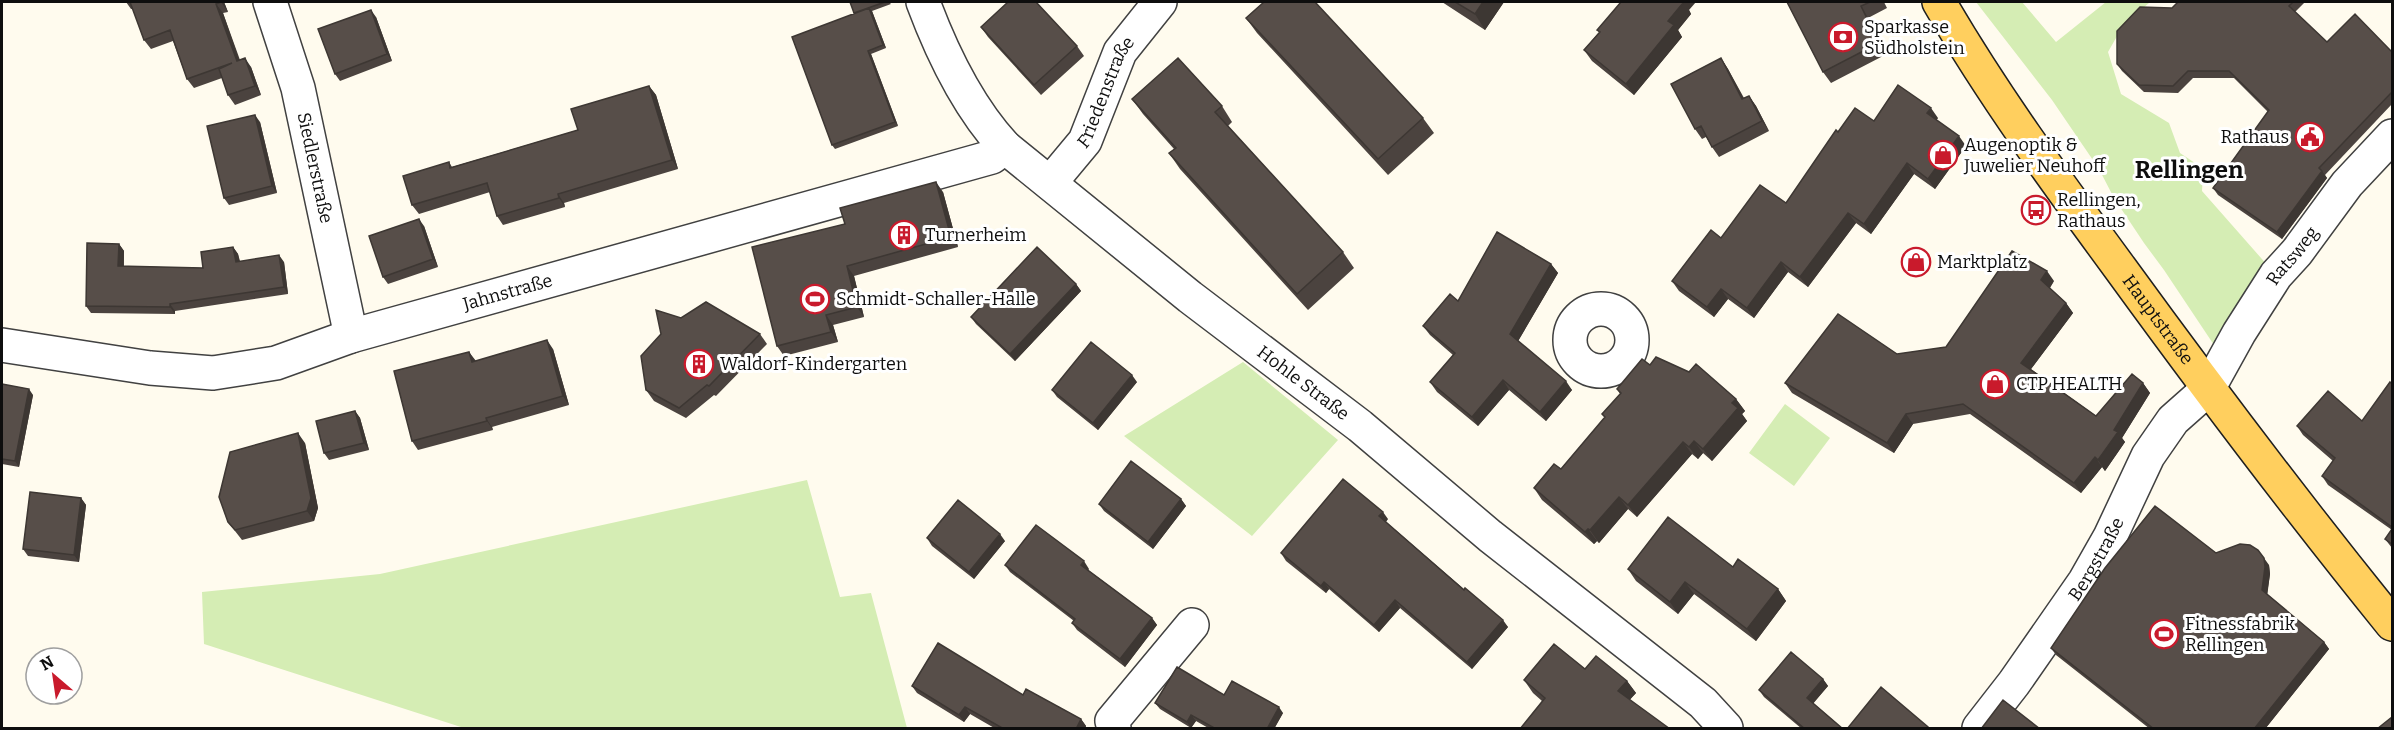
<svg xmlns="http://www.w3.org/2000/svg" width="2394" height="730" font-family="Bitter,serif">
<style>
.green{fill:#d5edb4}
.lines{fill:none;stroke-linecap:round;stroke-linejoin:round}
.minor-casing{stroke:#414141;stroke-width:36}
.major-casing{stroke:#1f1f1f;stroke-width:36}
.minor{stroke:#fff;stroke-width:33}
.major{stroke:#ffcf5e;stroke-width:33}
.wall{fill:#4b433f}
.shaded-wall{fill:#3d3733}
.building{fill:#574e49;stroke:#3d3733;stroke-width:1.5}
.labels{text-anchor:middle;dominant-baseline:central;stroke-width:6;stroke-linejoin:round;paint-order:stroke}
.poi-label{font-size:18px;fill:#0e0e0e;stroke:#fff;text-anchor:start}
.street-label{font-size:18px;fill:#0e0e0e;stroke:#fff}
.district-label{font-size:24px;font-weight:bold;fill:#0e0e0e;stroke:#fff}
</style>
<rect width="100%" height="100%" fill="#fffbee"/>
<!-- green -->
<path class="green" d="M1976 2H2022L2056 42 2106 2 2149 3 2124 24 2108 52 2121 94 2169 123 2180 153 2195 163 2203 174 2202 191 2276 275 2224 360 2164 270 2144 243 2114 198 2099 169 2052 100Z
M1243 362 1338 440 1252 536 1124 436Z
M1785 404 1830 438 1794 486 1749 453Z
M807 480 840 597 871 593 907 728H464L204 644 202 592 380 574Z"/>
<g class="lines">
<!-- minor casing -->
<g class="minor-casing">
<g id="minor">
<path id="s1" d="M270 2 298 88 351 336"/>
<path id="s2" d="M923 2C942 53 967 106 1005 147L1190 297 1360 426 1490 536 1703 703 1726 728"/>
<path id="s3" d="M1050 183 1085 141 1120 52 1160 2"/>
<circle cx="1601" cy="340" r="31"/>
<path id="s4" d="M2 345 150 368 213 373 276 363 351 336 992 157 1005 147"/>
<path d="M1114 728 1112 721 1192 625"/>
<path id="s5" d="M1979 728 2014 683 2085 581 2110 537 2148 456 2173 420 2208 389 2239 333 2276 275 2297 252 2347 184 2392 136"/>
</g>
</g>
<!-- major casing -->
<g class="major-casing">
<g id="major">
<path id="s6" d="M1939 2C1993 95 2056 181 2120 268 2208 389 2298 508 2392 624"/>
</g>
</g>
<!-- minor -->
<use href="#minor" class="minor"/>
<!-- major -->
<use href="#major" class="major"/>
</g>
<!-- wall -->
<path class="wall" d="M126 2H224L228 12 223 13 240 60 251 67 261 95 235 105 228 95 222 78 194 88 187 79 173 41 151 49 144 40 133 9H131Z
M850 2H889L891 4 872 11 886 48 871 54 898 126 835 149 832 145 855 13Z
M1442 2H1504L1485 30Z
M1787 2H1884L1887 8 1868 18 1883 46V56L1831 83 1823 72Z
M2178 2H2305L2295 12 2327 42 2392 52V104L2325 175 2327 178 2282 239 2218 195 2213 188 2268 112 2234 78H2193L2178 93 2144 92 2122 71 2117 64Z
M1689 10 1691 14 1678 30 1682 37 1634 95 1592 61 1584 50 1599 32 1597 30Z
M376 17 392 61 340 81 335 74Z
M1246 18 1423 118 1434 133 1388 175 1257 33Z
M981 27 1077 46 1084 56 1041 95 988 37Z
M1721 58 1728 69 1744 98 1749 96 1756 106 1769 131 1719 157 1712 147 1706 137 1702 139 1695 129Z
M649 86 656 95 678 169 564 203 565 207 503 225 497 216 490 192 419 214 412 205 449 162 452 167 578 130Z
M1132 99 1222 106 1232 122 1228 126 1343 252 1354 268 1308 310 1180 169 1169 153 1174 149 1143 114Z
M1938 118 1936 120 1966 146 1935 189 1914 174 1871 234 1856 223 1808 287 1788 272 1754 318 1728 299 1714 317 1679 291 1672 281 1721 238 1786 203 1838 132 1874 121Z
M260 122 277 193 229 205 224 198Z
M943 192 958 247 854 276 864 317 833 325 838 342 784 356 777 346 845 224Z
M424 226 438 267 388 284 383 277Z
M119 244 124 251V266L203 268 233 247 238 254 240 261 284 262 288 294 175 311V314L91 313 86 306Z
M1551 264 1558 273 1518 341 1572 390 1546 421 1509 390 1478 426 1437 392 1430 382 1453 355 1430 335 1423 326 1458 301Z
M2054 281 2050 288 2066 303 2073 313 2031 369 2096 416 2143 383 2150 393 2122 438 2125 442 2105 471 2102 467 2081 493 1970 414 1913 424 1894 453 1792 393 1785 383 1897 354 1946 347Z
M1076 284 1081 291 1015 361 976 324 971 317Z
M681 318 760 334 767 344 716 396 714 395 686 418 654 401 646 390Z
M553 349 569 405 492 427 493 430 418 450 412 441 469 352 475 361Z
M1650 365 1736 399 1745 411 1742 414 1747 421 1712 461 1703 453 1698 459 1692 454 1637 517 1628 509 1599 543 1597 541 1594 544 1542 500 1534 488 1561 469 1605 418 1602 414 1620 394 1617 389Z
M1137 382 1098 430 1057 397 1052 390Z
M2 384 33 395 19 467 2 464Z
M2392 384V548L2385 539 2392 530 2328 485 2322 476 2333 461 2303 435 2297 426 2362 421Z
M355 411 360 418 369 450 329 460 324 453Z
M305 443 318 508 314 521 242 540 228 522Z
M81 498 86 505 79 562 28 556 23 549Z
M1181 499 1186 506 1153 549 1104 511 1099 504Z
M1388 519 1386 522 1508 627 1472 669 1400 608 1379 632 1329 589 1326 593 1286 561 1281 553Z
M927 538 1005 541 974 579 932 546Z
M2216 553 2269 565 2270 574 2267 594 2324 642 2329 649 2265 729H2150L2056 655 2051 648Z
M1005 565 1089 569 1088 570 1152 618 1157 625 1125 667 1077 630 1072 623 1074 621 1010 572Z
M1733 567 1778 589 1786 601 1756 641 1694 594 1678 614 1636 581 1628 569Z
M1585 669 1627 681 1636 693 1630 699 1542 701 1533 693 1524 680Z
M1823 679 1828 686 1813 703 1843 729H1802L1764 697 1759 690Z
M912 686 1023 695 1081 719 1086 726 1085 729H996L970 714 964 722 917 693Z
M1224 695 1283 713 1274 729H1210L1196 721 1191 728 1160 709 1155 703Z"/>
<!-- shaded-wall -->
<path class="shaded-wall" d="M221 2H224L228 12Z
M1483 2H1504L1485 30 1475 14Z
M1681 2H1696L1689 10 1691 14 1678 30 1682 37 1634 95 1626 84Z
M216 4 223 13 243 71 237 61Z
M1861 6 1868 18 1883 46V56L1875 45Z
M869 8 872 11 886 48 883 45Z
M371 10 376 17 392 61 387 54Z
M868 51 871 54 898 126 895 122Z
M245 58 251 67 261 95 255 86Z
M1721 58 1728 69 1749 109 1742 99Z
M649 86 656 95 678 169 672 160Z
M1749 96 1756 106 1769 131 1762 121Z
M1931 108 1938 118 1934 123 1927 113Z
M255 115 260 122 277 193 272 186Z
M1959 136 1966 146 1935 189 1928 179Z
M1907 163 1914 174 1871 234 1864 224Z
M2322 171 2327 178 2282 239 2277 232Z
M936 182 943 192 958 247 951 237Z
M558 194 564 203 565 207 559 198Z
M1848 213 1856 223 1808 287 1800 277Z
M419 219 424 226 438 267 433 259Z
M119 244 124 251 123 273 118 266Z
M233 247 238 254 241 269 236 262Z
M279 255 284 262 288 294 284 287Z
M1781 262 1788 272 1754 318 1747 308Z
M1551 264 1558 273 1517 343 1510 334Z
M847 266 854 276 864 317 857 307Z
M2047 271 2054 281 2048 290 2041 280Z
M1076 284 1081 291 1015 361 1010 354Z
M1721 289 1728 299 1714 317 1707 307Z
M2066 303 2073 313 2028 373 2021 363Z
M170 304 175 311V314L170 307Z
M826 315 833 325 838 342 831 332Z
M547 340 553 349 569 405 563 396Z
M469 352 476 361 472 362Z
M1132 375 1137 382 1098 430 1093 423Z
M1503 380 1509 390 1478 426 1472 417Z
M1566 381 1572 390 1546 421 1540 412Z
M2143 383 2150 393 2122 438 2125 442 2105 471 2098 460 2114 430Z
M29 389 33 395 19 467 15 461Z
M1736 399 1745 411 1742 414 1747 421 1712 461 1703 449 1732 403Z
M355 411 360 418 369 450 364 443Z
M1906 414 1913 424 1894 453 1887 443Z
M486 418 492 427 493 430 487 421Z
M298 433 305 443 318 508 314 521 307 511Z
M1694 441 1703 453 1698 459 1689 447Z
M1683 442 1692 454 1637 517 1628 505Z
M2095 457 2102 467 2081 493 2074 483Z
M1619 497 1628 509 1599 543 1590 530Z
M81 498 86 505 79 562 74 555Z
M1181 499 1186 506 1153 549 1148 542Z
M1383 512 1388 519 1384 523 1379 516Z
M1588 529 1597 541 1594 544 1585 532Z
M1000 534 1005 541 974 579 969 572Z
M2264 558 2269 565 2270 574 2267 597 2262 590Z
M1084 561 1089 569 1086 572 1081 565Z
M1324 582 1329 589 1326 593 1321 586Z
M1685 582 1694 594 1678 614 1670 602Z
M1778 589 1786 601 1756 641 1747 629Z
M1395 600 1400 608 1379 632 1374 625Z
M1152 618 1157 625 1125 667 1120 659Z
M1503 620 1508 627 1472 669 1467 662Z
M2324 642 2329 649 2265 729H2254Z
M1823 679 1828 686 1812 705 1807 698Z
M1627 681 1636 693 1627 703 1618 691Z
M965 707 970 714 964 722 959 715Z
M1279 707 1283 713 1274 729H1267Z
M1191 715 1196 721 1191 728 1187 722Z
M1081 719 1086 726 1085 729H1076Z"/>
<!-- building -->
<path class="building" d="M130 2H221L216 4 237 61 245 58 255 86 228 95 219 69 232 63 187 79 170 30 144 40Z
M850 2H885L854 13Z
M1008 2H1036L1077 46 1034 85 981 27Z
M1264 2H1315L1423 118 1378 159 1246 18Z
M1455 2H1483L1475 14Z
M1621 2H1682L1683 3 1668 21 1674 25 1626 84 1584 50 1600 32 1597 30Z
M1787 2H1870L1861 6 1875 35V45L1823 72Z
M2178 2H2293L2289 6 2327 42 2355 14 2392 52V92L2319 168 2322 171 2277 232 2213 188 2269 110 2229 71H2188L2173 86 2139 85 2117 64V31L2140 7 2172 8Z
M869 8 883 45 868 51 895 122 832 145 792 37Z
M371 10 387 54 335 74 318 29Z
M1178 58 1222 106 1215 112 1343 252 1297 294 1169 153 1176 148 1132 99Z
M1721 58 1742 99 1749 96 1762 121 1712 147 1701 126 1695 129 1671 84Z
M1898 85 1931 108 1927 113 1959 136 1928 179 1907 163 1864 224 1848 213 1800 277 1781 262 1747 308 1721 289 1707 307 1672 281 1711 230 1721 238 1760 185 1786 203 1836 130 1838 132 1855 108 1874 121Z
M649 86 672 160 558 194 559 198 497 216 487 183 412 205 403 176 449 162 450 168 578 130 571 109Z
M255 115 272 186 224 198 207 126Z
M936 182 951 237 847 266 857 307 826 315 831 332 777 346 752 247 845 224 840 208Z
M419 219 433 259 383 277 369 236Z
M1497 232 1551 264 1510 334 1566 381 1540 412 1503 380 1472 417 1430 382 1455 353 1423 326 1450 294 1458 301Z
M87 243 119 244 118 266 203 268 201 252 233 247 236 262 279 255 284 287 170 304V307L86 306Z
M1037 247 1076 284 1010 354 971 317Z
M2012 251 2047 271 2041 280 2066 303 2021 363 2096 416 2132 374 2143 383 2114 430 2118 432 2098 460 2095 457 2074 483 1963 404 1906 414 1887 443 1785 383 1838 314 1897 354 1946 347Z
M706 302 760 334 709 386 707 385 679 408 646 390 641 356 661 334 656 310 681 318Z
M547 340 563 396 486 418 487 421 412 441 394 371 469 352 472 362Z
M1091 342 1132 375 1093 423 1052 390Z
M1656 357 1689 372 1696 364 1736 399 1732 403 1738 408 1703 449 1694 441 1689 447 1683 442 1628 505 1619 497 1590 530 1588 529 1585 532 1534 488 1554 464 1561 469 1605 417 1602 414 1621 393 1617 389 1642 359 1650 365Z
M2390 382 2392 384V527L2322 476 2335 458 2297 426 2328 391 2362 421Z
M2 384 29 389 15 461 2 459Z
M355 411 364 443 324 453 316 421Z
M298 433 311 498 307 511 235 530 228 522 219 497 230 452Z
M1131 461 1181 499 1148 542 1099 504Z
M1343 479 1383 512 1379 516 1464 590 1465 588 1503 620 1467 662 1395 600 1374 625 1324 582 1321 586 1281 553Z
M30 492 81 498 74 555 23 549Z
M958 500 1000 534 969 572 927 538Z
M2155 506 2216 553 2240 544 2250 545 2258 550 2264 558 2265 567 2262 590 2324 642 2254 729H2154L2051 648 2105 568Z
M1668 517 1733 567 1738 559 1778 589 1747 629 1685 582 1670 602 1628 569Z
M1036 525 1084 561 1081 565 1152 618 1120 659 1072 623 1075 619 1005 565Z
M2392 529V544L2385 539Z
M938 643 1023 695 1026 689 1081 719 1076 729H1004L965 707 959 715 912 686Z
M1554 644 1585 669 1596 656 1627 681 1618 691 1670 729H1520L1545 698 1524 680Z
M1791 652 1823 679 1807 698 1843 729H1805L1759 690Z
M1177 667 1224 695 1232 681 1279 707 1267 729H1216L1191 715 1187 722 1155 703Z
M1881 687 1928 727 1927 729H1847Z
M2003 700 2040 729H1981Z
M2392 717V729H2377Z"/>
<!-- icons -->
<defs>
<g id="bank-ring" transform="scale(1.5)"><circle r="9.5" fill="#fff" stroke="#c91a2c" stroke-width="1.5"/><path d="M-6-4H6V4H-6ZM0-2.3a2.3 2.3 0 1 0 0 4.6a2.3 2.3 0 1 0 0-4.6Z" fill="#c91a2c"/></g>
<g id="civic-ring" transform="scale(1.5)"><circle r="9.5" fill="#fff" stroke="#c91a2c" stroke-width="1.5"/><path d="M-.6-6.5H3V-4.5H.6V-3L4-1V1h2V6H-6V1h2V-1L-.6-3ZM-1.2 2.5V6h2.4V2.5Z" fill="#c91a2c"/></g>
<g id="shop-ring" transform="scale(1.5)"><circle r="9.5" fill="#fff" stroke="#c91a2c" stroke-width="1.5"/><path d="M-5-2.5h2.3a2.7 3.5 0 0 1 5.4 0H5L5.5 6h-11ZM-1.5-2.5h3a1.5 2.3 0 0 0-3 0Z" fill="#c91a2c"/></g>
<g id="bus-ring" transform="scale(1.5)"><circle r="9.5" fill="#fff" stroke="#c91a2c" stroke-width="1.5"/><path d="M-5-6H5V4H4V6H2V4H-2V6H-4V4H-5ZM-3.5-4V0h7V-4ZM-3.5 1.2v1.5H-2V1.2ZM2 1.2v1.5H3.5V1.2Z" fill="#c91a2c"/></g>
<g id="building-ring" transform="scale(1.5)"><circle r="9.5" fill="#fff" stroke="#c91a2c" stroke-width="1.5"/><path d="M-4-6H4V6H1V3H-1V6H-4ZM-2.5-4.3h1.7v1.8h-1.7ZM.8-4.3h1.7v1.8H.8ZM-2.5-1h1.7V.8h-1.7ZM.8-1h1.7V.8H.8Z" fill="#c91a2c"/></g>
<g id="stadium-ring" transform="scale(1.5)"><circle r="9.5" fill="#fff" stroke="#c91a2c" stroke-width="1.5"/><path d="M0-5a6.5 5 0 1 0 0 10a6.5 5 0 1 0 0-10ZM-3.5-1.8h7v3.6h-7Z" fill="#c91a2c"/></g>
</defs>
<g fill-rule="evenodd">
<use href="#bank-ring" x="1843" y="37"/>
<use href="#civic-ring" x="2310" y="137"/>
<use href="#shop-ring" x="1943" y="155"/>
<use href="#bus-ring" x="2036" y="210"/>
<use href="#building-ring" x="904" y="235"/>
<use href="#shop-ring" x="1916" y="262"/>
<use href="#stadium-ring" x="815" y="299"/>
<use href="#building-ring" x="699" y="364"/>
<use href="#shop-ring" x="1995" y="384"/>
<use href="#stadium-ring" x="2164" y="634"/>
</g>
<g class="labels">
<!-- poi labels -->
<g class="poi-label">
<text x="1864" y="27">Sparkasse<tspan x="1864" dy="21">Südholstein</tspan></text>
<text x="2289" y="137" text-anchor="end">Rathaus</text>
<text x="1964" y="145">Augenoptik &amp;<tspan x="1964" dy="21">Juwelier Neuhoff</tspan></text>
<text x="2057" y="200">Rellingen,<tspan x="2057" dy="21">Rathaus</tspan></text>
<text x="925" y="235">Turnerheim</text>
<text x="1937" y="262">Marktplatz</text>
<text x="836" y="299">Schmidt-Schaller-Halle</text>
<text x="720" y="364">Waldorf-Kindergarten</text>
<text x="2016" y="384">CTP HEALTH</text>
<text x="2185" y="624">Fitnessfabrik<tspan x="2185" dy="21">Rellingen</tspan></text>
</g>
<!-- street labels -->
<g class="street-label">
<text stroke="none"><textPath href="#s3" startOffset="108">Friedenstraße</textPath></text>
<text stroke="none"><textPath href="#s1" startOffset="172">Siedlerstraße</textPath></text>
<text stroke="none"><textPath href="#s5" startOffset="570">Ratsweg</textPath></text>
<text stroke="none"><textPath href="#s4" startOffset="519">Jahnstraße</textPath></text>
<text stroke="none"><textPath href="#s6" startOffset="386">Hauptstraße</textPath></text>
<text stroke="none"><textPath href="#s2" startOffset="548">Hohle Straße</textPath></text>
<text stroke="none"><textPath href="#s5" startOffset="206">Bergstraße</textPath></text>
</g>
<!-- district labels -->
<g class="district-label">
<text x="2189" y="170">Rellingen</text>
</g>
</g>
<!-- border -->
<rect width="2394" height="730" fill="none" stroke="#0e0e0e" stroke-width="6"/>
<!-- north arrow -->
<g transform="translate(54 676) rotate(331)"><circle r="28" fill="#ffffff" stroke="#9f9f9f" stroke-width="1.5"/>
<path d="M0-4.5L10 22L0 15L-10 22Z" fill="#c91a2c"/>
<text y="-9" font-size="16" font-weight="bold" text-anchor="middle" fill="#0e0e0e">N</text>
</g>
</svg>
